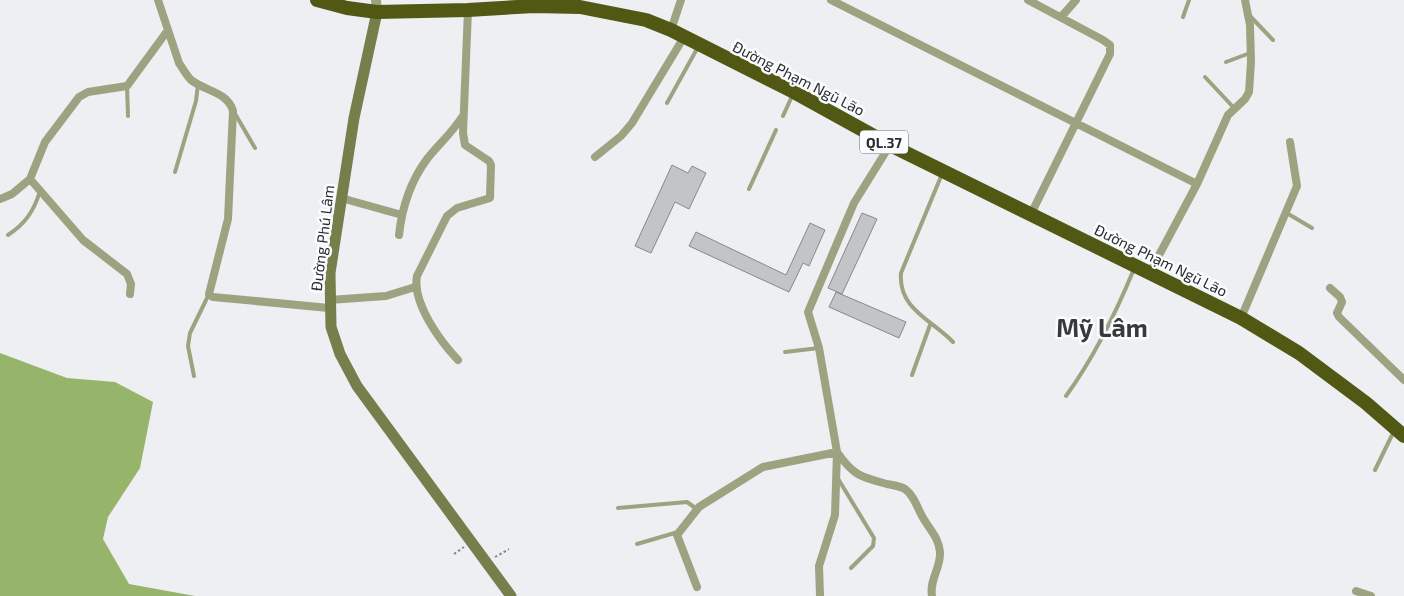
<svg xmlns="http://www.w3.org/2000/svg" width="1404" height="596" font-family="'Exo 2',sans-serif">
<style>
.forest{fill:#96b56a}
.building{fill:#c2c4c6;stroke:#86888a}
.lines{fill:none;stroke-linecap:round;stroke-linejoin:round}
.path{stroke:#858688;stroke-width:2;stroke-dasharray:2.5 2.5;stroke-linecap:butt}
.service{stroke:#9da381;stroke-width:4}
.minor{stroke:#9da381;stroke-width:8}
.tertiary{stroke:#9da381;stroke-width:10}
.secondary{stroke:#767e4b;stroke-width:11}
.trunk{stroke:#505814;stroke-width:14}
.labels{text-anchor:middle;dominant-baseline:central;stroke-width:5;stroke-linejoin:round;paint-order:stroke}
.shield{fill:#fafdff;stroke:#696a6b;stroke-width:1}
.shield-label{font-size:14px;font-weight:bold;fill:#2b2b2c}
.street-label{font-size:15px;fill:#2b2b2c;stroke:#fafdff}
.town-label{font-size:25px;font-weight:bold;fill:#38393b;stroke:#fafdff}
</style>
<rect width="100%" height="100%" fill="#edeff2"/>
<!-- forest -->
<path class="forest" d="M0 353 67 378 115 382 153 402 140 468 108 517 103 539 129 584 195 596H0Z"/>
<!-- building -->
<path class="building" d="M672 165 688 173 692 166 706 173 689 209 675 202 651 253 635 246Z
M862 213 877 219 842 294 828 288Z
M810 223 825 230 809 266 803 263 789 292 689 246 696 232 786 275Z
M836 292 906 322 899 338 829 307Z"/>
<g class="lines">
<!-- path -->
<path class="path" d="M454 554 464 547
M495 557 509 549"/>
<!-- service -->
<path class="service" d="M1249 15 1273 40
M1183 17 1189 0
M1226 62 1250 53
M1205 77 1235 109
M127 86 128 116
M667 103 698 47
M234 112 255 148
M783 116 793 94
M175 172 196 101 198 84
M942 174 901 273C898 309 932 320 953 342
M749 189 776 130
M1285 212 1312 228
M8 235C25 224 34 211 40 191
M785 352 819 348
M912 375 930 325
M194 376 188 346 190 333 209 294
M1066 396C1095 356 1115 315 1134 269
M1375 470 1394 431
M837 477 874 538 873 546 851 568
M618 508 687 502 694 507 695 510
M637 544 678 532"/>
<!-- minor -->
<path class="minor" d="M158 0 179 63C183 69 186 75 191 80 205 91 228 92 233 111L228 219 209 294 213 297 329 308
M831 0 1197 184
M1028 0 1103 40 1110 45V54L1031 214
M1062 16 1076 0
M671 30 681 0
M595 157 621 136 632 123 684 37
M30 179 83 240 127 274 131 284 130 294
M341 198 402 215
M0 199 12 194 30 179 45 142 79 97 88 92 127 86 168 30
M399 235C402 207 410 182 427 159 438 145 452 133 462 117
M1150 272 1197 184 1228 115 1245 99 1249 92 1251 62 1250 25 1245 0
M1330 288 1340 297 1342 302 1337 313 1339 317 1404 380
M329 300 386 296 415 287
M1241 318 1297 186 1290 142
M458 360C440 341 412 303 417 276L447 216 457 208 490 198 491 165 489 161 465 145 463 133 468 10
M697 587 677 535 699 507 763 467 837 452C853 475 860 477 887 484 892 485 900 486 905 489 915 496 918 511 925 521 931 531 939 539 940 552 941 568 929 580 932 596
M1356 591 1371 596
M820 596 819 566 835 515 837 452 819 348 808 312 854 203 890 145"/>
<!-- tertiary -->
<path class="tertiary" d="M376 0 377 12"/>
<!-- secondary -->
<path class="secondary" d="M377 12 354 118 330 273 331 327 340 354 357 386 511 596"/>
<!-- trunk -->
<path class="trunk" d="M317 0 347 8 377 12 468 10 534 6 580 7 646 20 671 30 794 92 890 145 1241 318 1299 353 1366 403 1404 436"/>
</g>
<g class="labels">
<!-- shield labels -->
<rect class="shield" x="860" y="130.5" width="48" height="23" rx="4"/>
<g class="shield-label">
<text x="884" y="142">QL.37</text>
</g>
<!-- street labels -->
<g class="street-label">
<text transform="translate(799 78) rotate(27)">Đường Phạm Ngũ Lão</text>
<text transform="translate(322 238) rotate(-83)">Đường Phú Lâm</text>
<text transform="translate(1161 260) rotate(26)">Đường Phạm Ngũ Lão</text>
</g>
<!-- town labels -->
<g class="town-label">
<text x="1102" y="327">Mỹ Lâm</text>
</g>
</g>
</svg>
